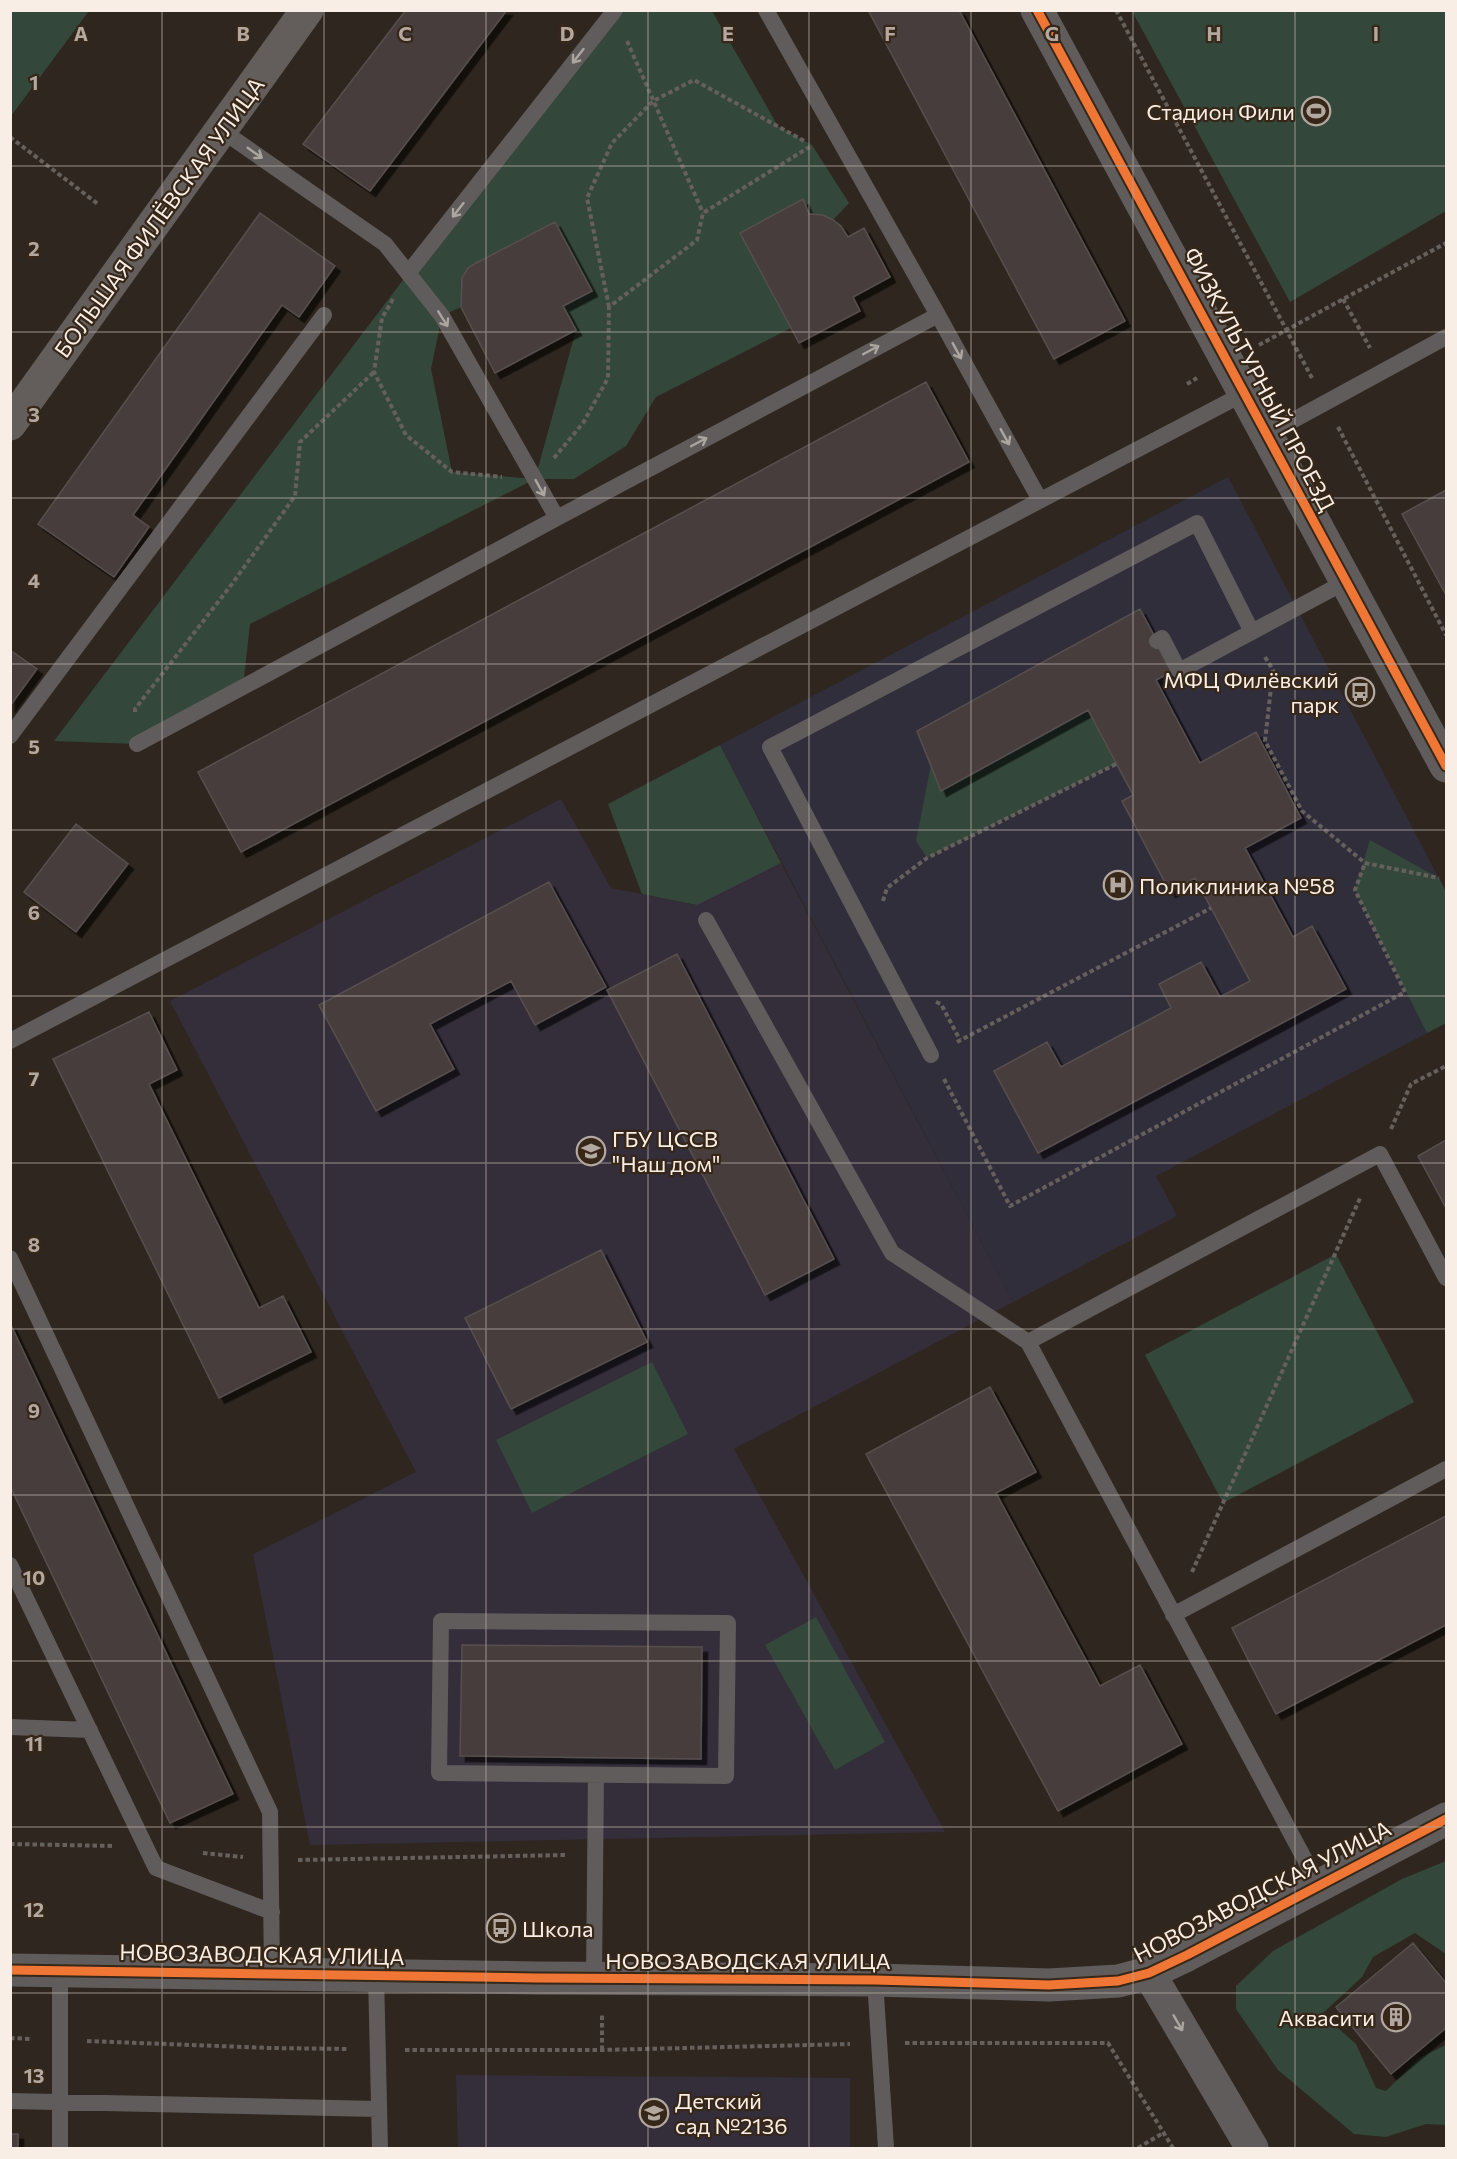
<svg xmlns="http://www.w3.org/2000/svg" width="1457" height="2159" font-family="Commissioner,sans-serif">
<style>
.education{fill:#342d3a}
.medical{fill:#312e3c}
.green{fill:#33473a;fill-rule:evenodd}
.building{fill:#463e3c;stroke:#574f4e;stroke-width:1.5;filter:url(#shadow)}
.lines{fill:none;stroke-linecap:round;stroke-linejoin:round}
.path{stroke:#66605d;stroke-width:4;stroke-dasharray:4.5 3;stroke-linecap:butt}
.service{stroke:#605c5b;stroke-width:16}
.minor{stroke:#605c5b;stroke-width:33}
.tertiary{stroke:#605c5b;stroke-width:33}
.secondary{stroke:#635d5b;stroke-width:33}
.cycleway-casing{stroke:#362718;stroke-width:13}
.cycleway{stroke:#f07635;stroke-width:9}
.oneway{stroke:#aca5a0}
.grid{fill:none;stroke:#b2a8a0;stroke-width:1.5;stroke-opacity:0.55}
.labels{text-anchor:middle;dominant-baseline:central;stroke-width:4.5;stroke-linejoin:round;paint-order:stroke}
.poi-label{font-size:22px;fill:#f8eee5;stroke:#362718;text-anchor:start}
.street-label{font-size:22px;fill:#f8eee5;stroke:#362718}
.grid-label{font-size:20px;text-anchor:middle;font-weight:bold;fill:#b2a8a0;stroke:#362718;stroke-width:4.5;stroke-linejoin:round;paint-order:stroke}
</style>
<defs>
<filter id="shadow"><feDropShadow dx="5.5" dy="5.5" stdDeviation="0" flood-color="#0009"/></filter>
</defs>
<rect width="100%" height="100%" fill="#2f271f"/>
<!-- education -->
<path class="education" d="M561 799 611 888 697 905 781 863 1013 1302 734 1449 945 1832 310 1845 253 1554 416 1472 170 1001Z
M456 2075 850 2078V2148H458Z"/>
<!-- medical -->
<path class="medical" d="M1228 477 1446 892V1023L1156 1176 1177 1216 1013 1302 720 745Z"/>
<!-- green -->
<path class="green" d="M11 10 89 11 11 116 10 11Z
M615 11H712L778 126 812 145 849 203 833 220 823 215 791 328 656 397 626 446 574 479H535L250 624 243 687 137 744 54 741 409 272ZM555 222 592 291 563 306 576 330 535 479 452 472 431 369 442 316 461 307 462 278 468 268Z
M1132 11H1446V211L1290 302Z
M1088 710 1116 764 927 858 916 841 931 765 942 791Z
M720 745 781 863 697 905 642 894 608 804Z
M1370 840 1439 878 1446 892V1023L1427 1033 1355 890Z
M1336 1254 1414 1402 1223 1503 1145 1355Z
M652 1362 688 1434 532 1513 496 1440Z
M816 1617 885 1742 835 1770 765 1645Z
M1446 1861V1954L1415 1933 1373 1957 1362 1977 1322 2014 1356 2044 1376 2088 1386 2091 1419 2058 1446 2045V2125L1426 2124 1386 2137 1354 2134 1278 2070 1236 2009V1986L1273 1951 1402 1879Z"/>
<!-- building -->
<path class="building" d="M406 10H507L370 191 303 144Z
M868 10H959L1125 321 1054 359Z
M803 199 809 214 823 215 833 220 841 226 848 237 864 228 890 277 853 297 860 311 799 343 740 233Z
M260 213 335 266 299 317 282 305 133 515 149 527 114 577 38 524Z
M555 222 592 291 563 306 576 330 495 373 461 307 462 278 468 268 476 263Z
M926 382 969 462 241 852 198 772Z
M1446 490V595L1402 514Z
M1140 609 1173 671 1156 680 1200 763 1256 732 1301 818 1245 848 1293 937 1312 926 1346 989 1038 1153 994 1071 1047 1042 1061 1067 1171 1008 1159 984 1201 962 1220 997 1250 981 1195 878 1170 892 1122 801 1133 795 1088 710 941 791 917 731Z
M10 650 37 669 10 706Z
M76 824 128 864 76 932 24 892Z
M549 882 606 987 535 1025 511 981 430 1024 454 1069 376 1111 319 1005Z
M677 954 834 1259 765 1295 607 990Z
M149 1012 177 1070 149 1084 259 1308 283 1296 311 1352 219 1398 53 1059Z
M1446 1140V1208L1418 1156Z
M601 1250 647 1342 511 1409 465 1318Z
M10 1323 233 1794 170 1823 10 1486Z
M990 1387 1036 1472 996 1493 1100 1686 1140 1665 1182 1744 1058 1811 866 1454Z
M1446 1516V1625L1276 1714 1232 1628Z
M462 1645 702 1647 701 1759 460 1756Z
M1413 1943 1446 1983V2028L1391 2074 1336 2007Z
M10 2134H18V2148H10Z"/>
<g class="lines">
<!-- path -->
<path class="path" d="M1116 10 1312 378
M627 41 703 213
M10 137 98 204
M393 299 382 318 374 372 406 435 452 472 502 477
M1343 299 1370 348
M609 307 587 198 612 143 653 101 694 80 806 142
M1259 345 1446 243
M1187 384 1197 378
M1338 427 1446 635
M554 458 583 423 608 378 609 307 697 240 703 213 811 146
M1265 657 1273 670 1265 741 1302 811 1365 863 1439 878
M135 712V709L232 584 295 496 300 442 374 372
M883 901 887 888 927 858 1116 764
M936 1002 941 1004 960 1040
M957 1042 1211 908
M944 1079 1010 1206 1405 992 1355 890 1365 863
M1391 1129 1411 1084 1446 1066
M1192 1572 1361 1196
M10 1844 115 1846
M203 1853 243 1857
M298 1860 567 1855
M10 2038 31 2039
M87 2041 270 2048 349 2049
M905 2043H1108L1173 2148
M405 2050H602L850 2044
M602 2050V2015
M1138 2148 1163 2133"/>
<!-- service -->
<path class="service" d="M221 130 385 244 442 316 557 518 938 315 766 10
M409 272 615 10
M938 315 1040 500
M1268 434 1446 337
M1157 641 1162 638 1179 671 1347 581
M10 736 324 315
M137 744 557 518
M706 920 892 1253 1028 1342 1319 1886
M10 1041 1245 393
M931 1055 770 747 1197 523 1252 632
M10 1258 270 1812 272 1973
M1028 1342 1380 1154 1446 1278
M10 1565 156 1868 272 1912
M1173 1615 1446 1469
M441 1621 728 1623 726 1776 439 1773Z
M10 1727 90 1730
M376 1974 380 2148
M594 1979 596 1775
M875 1980 886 2148
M10 2101 378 2109
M60 2148V1971"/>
<!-- minor -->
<path class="minor" d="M1037 10 1446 766"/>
<!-- tertiary -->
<path class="tertiary" d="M10 1970 537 1978 875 1980 1049 1985 1118 1981 1149 1973 1187 1955 1446 1819
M1149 1973 1252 2148"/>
<!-- secondary -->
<path class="secondary" d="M10 424 307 10"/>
<!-- cycleway casing -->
<g class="cycleway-casing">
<path id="cycleway" d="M1037 10 1446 766
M10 1970 537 1978 875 1980 1049 1985 1118 1981 1149 1973 1187 1955 1446 1819"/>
</g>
<!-- cycleway -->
<use href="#cycleway" class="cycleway"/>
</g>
<!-- one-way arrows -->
<defs><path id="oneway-shaft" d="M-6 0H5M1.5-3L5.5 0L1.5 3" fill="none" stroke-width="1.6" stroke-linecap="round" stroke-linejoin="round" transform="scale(1.5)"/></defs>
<g class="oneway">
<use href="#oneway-shaft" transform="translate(578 56) rotate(128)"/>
<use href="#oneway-shaft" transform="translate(255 153) rotate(35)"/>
<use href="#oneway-shaft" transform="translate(458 210) rotate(128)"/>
<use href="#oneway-shaft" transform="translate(443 319) rotate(58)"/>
<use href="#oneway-shaft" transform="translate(871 350) rotate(-28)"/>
<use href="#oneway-shaft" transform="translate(957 351) rotate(61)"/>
<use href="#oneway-shaft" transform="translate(1005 437) rotate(61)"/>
<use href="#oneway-shaft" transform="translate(699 442) rotate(-28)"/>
<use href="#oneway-shaft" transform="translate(540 488) rotate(61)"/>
<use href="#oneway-shaft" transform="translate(1178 2023) rotate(60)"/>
</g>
<!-- grid -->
<path class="grid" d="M162 10V2148M324 10V2148M486 10V2148M648 10V2148M809 10V2148M971 10V2148M1133 10V2148M1295 10V2148M10 166H1446M10 332H1446M10 498H1446M10 664H1446M10 830H1446M10 996H1446M10 1163H1446M10 1329H1446M10 1495H1446M10 1661H1446M10 1827H1446M10 1993H1446"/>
<!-- icons -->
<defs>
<g id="stadium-ring" transform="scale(1.5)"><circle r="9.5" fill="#362718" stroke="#b2a8a0" stroke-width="1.5"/><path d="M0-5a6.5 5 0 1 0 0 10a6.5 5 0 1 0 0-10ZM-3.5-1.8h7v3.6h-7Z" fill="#b2a8a0"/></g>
<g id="bus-ring" transform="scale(1.5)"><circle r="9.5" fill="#362718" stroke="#b2a8a0" stroke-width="1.5"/><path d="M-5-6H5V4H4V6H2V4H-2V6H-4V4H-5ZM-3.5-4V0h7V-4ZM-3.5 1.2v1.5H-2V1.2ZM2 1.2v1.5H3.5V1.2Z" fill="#b2a8a0"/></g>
<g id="hospital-ring" transform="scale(1.5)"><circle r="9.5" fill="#362718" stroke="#b2a8a0" stroke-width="1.5"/><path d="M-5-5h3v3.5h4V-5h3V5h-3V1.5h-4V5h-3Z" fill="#b2a8a0"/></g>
<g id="school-ring" transform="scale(1.5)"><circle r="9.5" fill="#362718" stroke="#b2a8a0" stroke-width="1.5"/><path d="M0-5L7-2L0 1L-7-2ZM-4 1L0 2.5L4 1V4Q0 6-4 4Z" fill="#b2a8a0"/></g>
<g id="building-ring" transform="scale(1.5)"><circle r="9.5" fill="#362718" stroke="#b2a8a0" stroke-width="1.5"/><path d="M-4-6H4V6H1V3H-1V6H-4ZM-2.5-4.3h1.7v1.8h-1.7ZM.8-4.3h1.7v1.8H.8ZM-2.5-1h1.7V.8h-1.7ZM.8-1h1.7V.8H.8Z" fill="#b2a8a0"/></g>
</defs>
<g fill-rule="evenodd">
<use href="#stadium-ring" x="1316" y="111"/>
<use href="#bus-ring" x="1360" y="692"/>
<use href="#hospital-ring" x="1118" y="885"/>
<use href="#school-ring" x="591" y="1151"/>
<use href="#bus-ring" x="501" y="1928"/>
<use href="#building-ring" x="1396" y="2017"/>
<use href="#school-ring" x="654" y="2113"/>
</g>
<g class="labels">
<!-- poi labels -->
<g class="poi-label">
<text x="1295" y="111" text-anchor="end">Стадион Фили</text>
<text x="1339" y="679" text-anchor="end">МФЦ Филёвский<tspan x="1339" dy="25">парк</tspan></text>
<text x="1139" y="885">Поликлиника №58</text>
<text x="612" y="1138">ГБУ ЦССВ<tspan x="612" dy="25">"Наш дом"</tspan></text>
<text x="522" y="1928">Школа</text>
<text x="1375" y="2017" text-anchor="end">Аквасити</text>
<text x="675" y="2100">Детский<tspan x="675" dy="25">сад №2136</tspan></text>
</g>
<!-- street labels -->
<g class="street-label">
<text transform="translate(159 217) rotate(-54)">БОЛЬШАЯ ФИЛЁВСКАЯ УЛИЦА</text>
<text transform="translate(1260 379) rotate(62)">ФИЗКУЛЬТУРНЫЙ ПРОЕЗД</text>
<text transform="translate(1262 1891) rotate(-27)">НОВОЗАВОДСКАЯ УЛИЦА</text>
<text transform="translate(262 1954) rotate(1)">НОВОЗАВОДСКАЯ УЛИЦА</text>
<text x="748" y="1960">НОВОЗАВОДСКАЯ УЛИЦА</text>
</g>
</g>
<g class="grid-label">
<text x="81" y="41">A</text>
<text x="243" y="41">B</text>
<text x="405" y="41">C</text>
<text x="567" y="41">D</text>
<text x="728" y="41">E</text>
<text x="890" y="41">F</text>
<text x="1052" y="41">G</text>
<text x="1214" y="41">H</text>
<text x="1376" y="41">I</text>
<text x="34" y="90">1</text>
<text x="34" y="256">2</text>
<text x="34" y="422">3</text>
<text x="34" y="588">4</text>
<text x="34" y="754">5</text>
<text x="34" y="920">6</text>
<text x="34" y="1086">7</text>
<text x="34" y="1252">8</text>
<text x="34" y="1418">9</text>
<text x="34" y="1585">10</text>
<text x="34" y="1751">11</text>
<text x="34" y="1917">12</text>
<text x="34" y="2083">13</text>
</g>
<!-- border -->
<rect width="1457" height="2159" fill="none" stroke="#f8eee5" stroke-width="24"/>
</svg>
